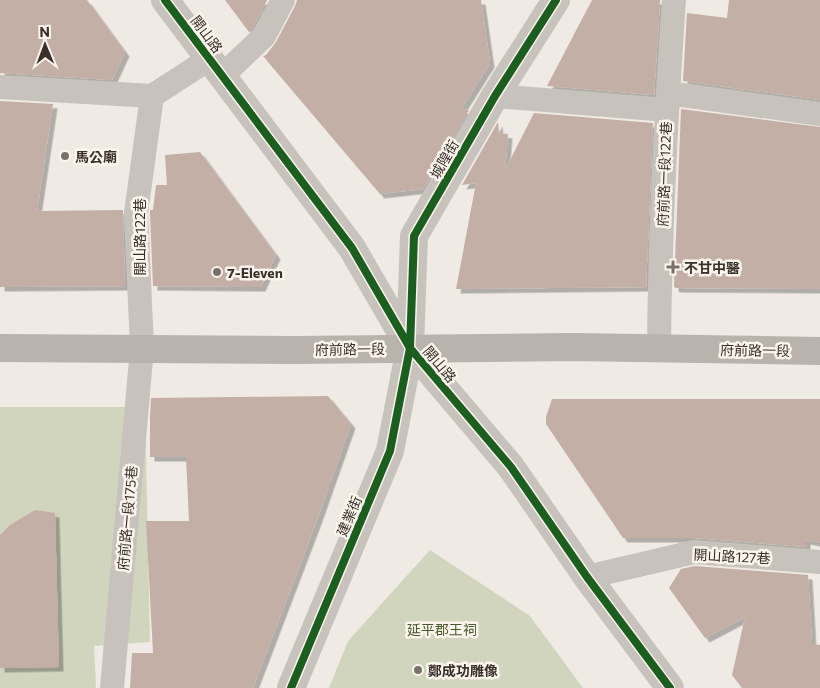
<svg xmlns="http://www.w3.org/2000/svg" width="820" height="688" font-family="Commissioner,'Noto Sans TC',sans-serif">
<style>
.green{fill:#d1d5be}
.building{fill:#c3afa6;filter:url(#shadow)}
.lines{fill:none;stroke-linecap:round;stroke-linejoin:round}
.lane{stroke:#c8c2bd;stroke-width:24}
.street{stroke:#c8c2bd;stroke-width:28}
.secondary{stroke:#b9b2ad;stroke-width:28}
.cycleway-casing{stroke:#fbf5ed;stroke-width:11}
.cycleway{stroke:#1b5e20;stroke-width:8}
.poi-dot{fill:#7a716c;stroke:#fbf5ed;stroke-width:2}
.labels{text-anchor:middle;dominant-baseline:central;stroke-width:5;stroke-linejoin:round;paint-order:stroke}
.street-label{font-size:14px;fill:#3a302b;stroke:#fbf5ed}
.poi-label{font-size:14px;font-weight:bold;fill:#3a302b;stroke:#fbf5ed;text-anchor:start}
.park-label{font-size:14px;fill:#48592e;stroke:#fbf5ed}
</style>
<defs>
<filter id="shadow"><feDropShadow dx="4.5" dy="4.5" stdDeviation="0" flood-color="#0004"/></filter>
</defs>
<rect width="100%" height="100%" fill="#f0eae4"/>
<!-- green -->
<path class="green" d="M0 407H145L150 642 94 646 96 688H0Z
M430 550 530 616 583 688H329L348 641Z"/>
<!-- building -->
<path class="building" d="M0 0H87L125 52 112 80 0 73Z
M225 0H267L253 28 249 32Z
M297 0H481L490 63 461 109 469 110 423 189 380 194 263 56 266 55 276 42 295 6Z
M592 0H660L654 95 547 86Z
M729 0H820V100L683 81 687 13 727 18Z
M0 101 53 104 37 211 123 210 125 286 0 287Z
M681 109 820 127V289L676 288 674 287Z
M534 113 653 123 646 287 456 289 476 183 462 185 498 122 499 133 508 134 505 170Z
M200 152 276 255 261 287 153 286 150 214V210H153L156 185H167L165 155Z
M328 396 351 424 317 520 253 688H130L132 653H153L146 521H189L186 457H150V417L151 398Z
M552 399H820V543L806 540V547L695 538H623L546 424V417Z
M35 510 55 513 59 667 0 668V535L10 525Z
M695 566 808 575 812 644 820 645V688H742L732 675 745 617 705 638 669 588 681 569Z"/>
<g class="lines">
<!-- lane -->
<path class="lane" d="M222 76 264 36 283 0
M0 87 152 96
M668 93 820 114
M495 96 667 110
M659 349C660 232 666 116 674 0
M587 577 694 552 820 562
M112 688 142 348 136 213 152 96 209 59"/>
<!-- street -->
<path class="street" d="M165 0 352 248 410 348 511 467 587 577 670 688
M291 688 390 451 410 348 414 236 495 96 556 0"/>
<!-- secondary -->
<path class="secondary" d="M0 348 296 350 573 347 820 351"/>
<!-- cycleway casing -->
<g class="cycleway-casing">
<path id="cycleway" d="M165 0 352 248 410 348 511 467 587 577 670 688
M291 688 390 451 410 348 414 236 495 96 556 0"/>
</g>
<!-- cycleway -->
<use href="#cycleway" class="cycleway"/>
</g>
<!-- markers -->
<g class="poi-dot">
<circle cx="65" cy="156" r="5"/>
<path d="M670.5 259.5h5v5h5v5h-5v5h-5v-5h-5v-5h5z"/>
<circle cx="217" cy="272" r="5"/>
<circle cx="418" cy="670" r="5"/>
</g>
<g class="labels">
<!-- street labels -->
<g class="street-label">
<text transform="translate(207 34) rotate(53)">開山路</text>
<text transform="translate(444 159) rotate(-60)">城隍街</text>
<text transform="translate(664 174) rotate(-88)">府前路一段122巷</text>
<text transform="translate(139 237) rotate(-90)">開山路122巷</text>
<text transform="translate(350 349) rotate(-1)">府前路一段</text>
<text transform="translate(755 350) rotate(1)">府前路一段</text>
<text transform="translate(440 364) rotate(50)">開山路</text>
<text transform="translate(349 516) rotate(-67)">建業街</text>
<text transform="translate(127 518) rotate(-85)">府前路一段175巷</text>
<text transform="translate(732 556) rotate(3)">開山路127巷</text>
</g>
<!-- poi labels -->
<g class="poi-label">
<text x="75" y="156">馬公廟</text>
<text x="684" y="267">不甘中醫</text>
<text x="227" y="272">7-Eleven</text>
<text x="428" y="670">鄭成功雕像</text>
</g>
<!-- park labels -->
<g class="park-label">
<text x="442" y="629">延平郡王祠</text>
</g>
</g>
<!-- north arrow -->
<g transform="translate(45 45) rotate(359)" stroke="#fbf5ed" stroke-width="4" paint-order="stroke">
<path d="M0-4L9 19L0 12L-9 19Z" fill="#3a302b"/>
<text y="-8" font-size="14" font-weight="bold" text-anchor="middle" fill="#3a302b">N</text>
</g>
</svg>
